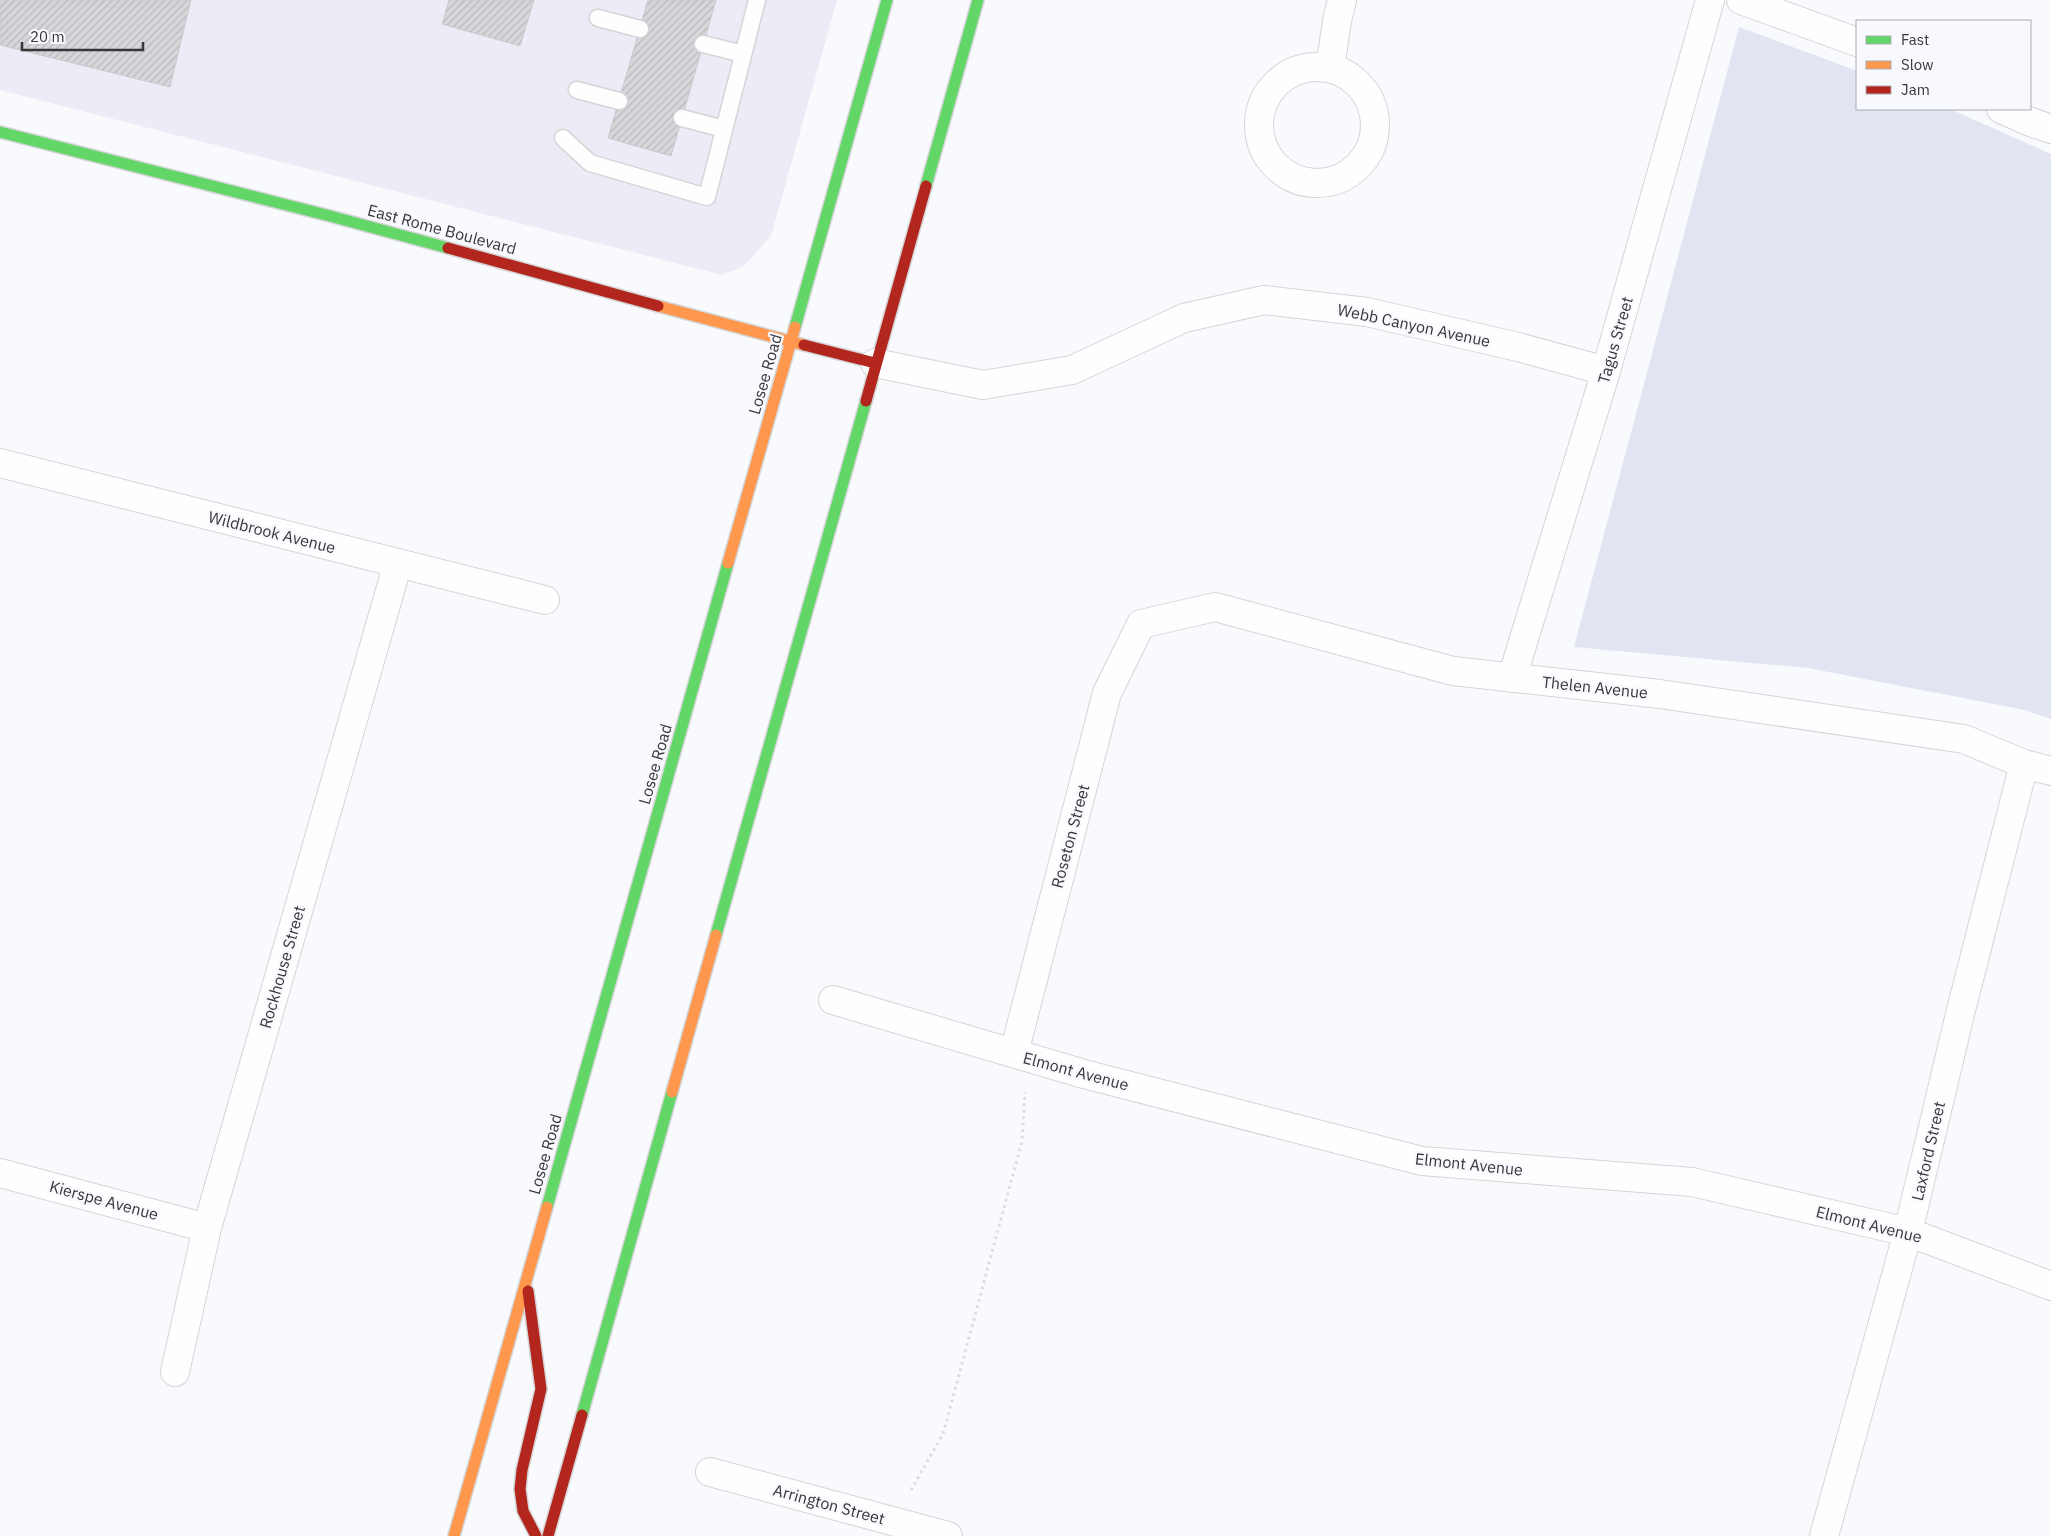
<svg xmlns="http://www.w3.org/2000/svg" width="2051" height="1536" font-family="'IBM Plex Sans',sans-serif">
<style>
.built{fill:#ebecf5}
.green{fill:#e1e5f2}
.building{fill:url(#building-hatch);stroke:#c9cacd}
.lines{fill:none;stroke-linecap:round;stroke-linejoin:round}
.lane-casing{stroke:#d4d5d7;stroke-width:19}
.street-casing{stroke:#d4d5d7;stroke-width:30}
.fast-casing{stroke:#d4d5d7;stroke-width:14}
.slow-casing{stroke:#d4d5d7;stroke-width:14}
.jam-casing{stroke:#d4d5d7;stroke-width:14}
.path{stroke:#dadbdb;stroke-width:3;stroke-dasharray:2.5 4;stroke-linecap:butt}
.lane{stroke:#fefeff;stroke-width:16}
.street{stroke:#fefeff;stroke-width:28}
.fast{stroke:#63d668;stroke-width:11}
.slow{stroke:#ff974d;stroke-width:11}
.jam{stroke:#b3261e;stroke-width:11}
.labels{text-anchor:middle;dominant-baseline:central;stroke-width:4.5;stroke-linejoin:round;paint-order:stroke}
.street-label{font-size:16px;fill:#37373a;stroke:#f8f9fe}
</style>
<defs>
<pattern id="building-hatch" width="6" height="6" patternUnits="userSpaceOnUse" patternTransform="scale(1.25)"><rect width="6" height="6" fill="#d6d7da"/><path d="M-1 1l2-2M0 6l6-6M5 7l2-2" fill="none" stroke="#b8b9bc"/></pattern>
</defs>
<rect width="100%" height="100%" fill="#f9fafd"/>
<!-- built -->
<path class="built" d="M0 0H837L771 236 744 266 722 275 0 90Z"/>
<!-- green -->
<path class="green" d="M1739 27 1857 71V109H1950L2051 154V719L2025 710 1808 668 1574 647Z"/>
<!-- building -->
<path class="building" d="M0 0H191L170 87 0 45Z
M449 0H534L520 46 442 24Z
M648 0H716L671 156 608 138Z"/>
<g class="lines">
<!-- lane casing -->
<g class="lane-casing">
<path id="lane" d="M598 18 640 29
M703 44 743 54
M577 90 619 101
M682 118 724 129
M563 138 590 163 707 197 757 0"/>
</g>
<!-- street casing -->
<g class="street-casing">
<path id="street" d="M1741 0 1857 42
M1259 125a58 58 0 1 1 116 0a58 58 0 1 1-116 0Z
M1330 68 1337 21 1342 0
M2001 109 2028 121 2051 129
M875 363 983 385 1072 370 1184 318 1264 300 1367 312 1518 347 1606 371
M0 463 545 600
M1512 678 1606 371 1710 0
M833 1000 1084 1074 1422 1161 1692 1182 1908 1232 2051 1286
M1014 1053 1107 693 1141 624 1215 607 1453 671 1660 694 1964 739 2024 764 2051 771
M0 1173 207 1228
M175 1372 207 1228 398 563
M710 1472 948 1536
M1824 1536 1908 1232 1960 1014 2024 764"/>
</g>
<!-- fast casing -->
<g class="fast-casing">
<path id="fast" d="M0 132 330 216 448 248
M926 186 978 0
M795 327 887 0
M716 935 866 401
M547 1207 728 563
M582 1415 672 1092"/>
</g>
<!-- slow casing -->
<g class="slow-casing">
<path id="slow" d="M658 306 804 345
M728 563 795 327
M672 1092 716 935
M454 1536 547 1207"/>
</g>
<!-- jam casing -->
<g class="jam-casing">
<path id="jam" d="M448 248 658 306
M804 345 875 363
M866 401 926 186
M528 1291 541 1389 522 1470 520 1489 523 1511 536 1536
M548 1536 582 1415"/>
</g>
<!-- path -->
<path class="path" d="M911 1490 943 1434 1022 1141 1025 1092"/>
<!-- lane -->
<use href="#lane" class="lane"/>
<!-- street -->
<use href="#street" class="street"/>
<!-- fast -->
<use href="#fast" class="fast"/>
<!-- slow -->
<use href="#slow" class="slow"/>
<!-- jam -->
<use href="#jam" class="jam"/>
</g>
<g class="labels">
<!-- street labels -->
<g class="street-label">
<text transform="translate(442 229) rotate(15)">East Rome Boulevard</text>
<text transform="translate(1414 325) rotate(12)">Webb Canyon Avenue</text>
<text transform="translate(1615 340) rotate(-74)">Tagus Street</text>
<text transform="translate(765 374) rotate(-74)">Losee Road</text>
<text transform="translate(272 532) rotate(14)">Wildbrook Avenue</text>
<text transform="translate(1595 687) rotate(6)">Thelen Avenue</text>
<text transform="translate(655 764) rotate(-74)">Losee Road</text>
<text transform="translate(1070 836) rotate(-75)">Roseton Street</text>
<text transform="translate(282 967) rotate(-74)">Rockhouse Street</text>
<text transform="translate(1076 1071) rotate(15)">Elmont Avenue</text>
<text transform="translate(1928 1151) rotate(-77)">Laxford Street</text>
<text transform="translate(545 1154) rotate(-74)">Losee Road</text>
<text transform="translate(1469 1164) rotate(6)">Elmont Avenue</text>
<text transform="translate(104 1200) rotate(15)">Kierspe Avenue</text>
<text transform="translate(1869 1224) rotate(14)">Elmont Avenue</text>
<text transform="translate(829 1504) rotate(15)">Arrington Street</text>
</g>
</g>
<!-- legend -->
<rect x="1856" y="20" width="175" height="90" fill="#f8f9fe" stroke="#ababb0"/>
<rect x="1866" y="36" width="25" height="8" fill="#63d668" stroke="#ababb0"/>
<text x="1901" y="45" font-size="15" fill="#37373a">Fast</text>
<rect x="1866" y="61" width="25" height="8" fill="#ff974d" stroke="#ababb0"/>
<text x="1901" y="70" font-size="15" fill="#37373a">Slow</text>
<rect x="1866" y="86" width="25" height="8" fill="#b3261e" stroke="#ababb0"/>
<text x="1901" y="95" font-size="15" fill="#37373a">Jam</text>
<!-- scale -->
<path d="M22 42v8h121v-8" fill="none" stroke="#37373a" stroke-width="2.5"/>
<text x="30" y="42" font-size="15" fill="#37373a" stroke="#f8f9fe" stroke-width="4" paint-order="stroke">20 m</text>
</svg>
